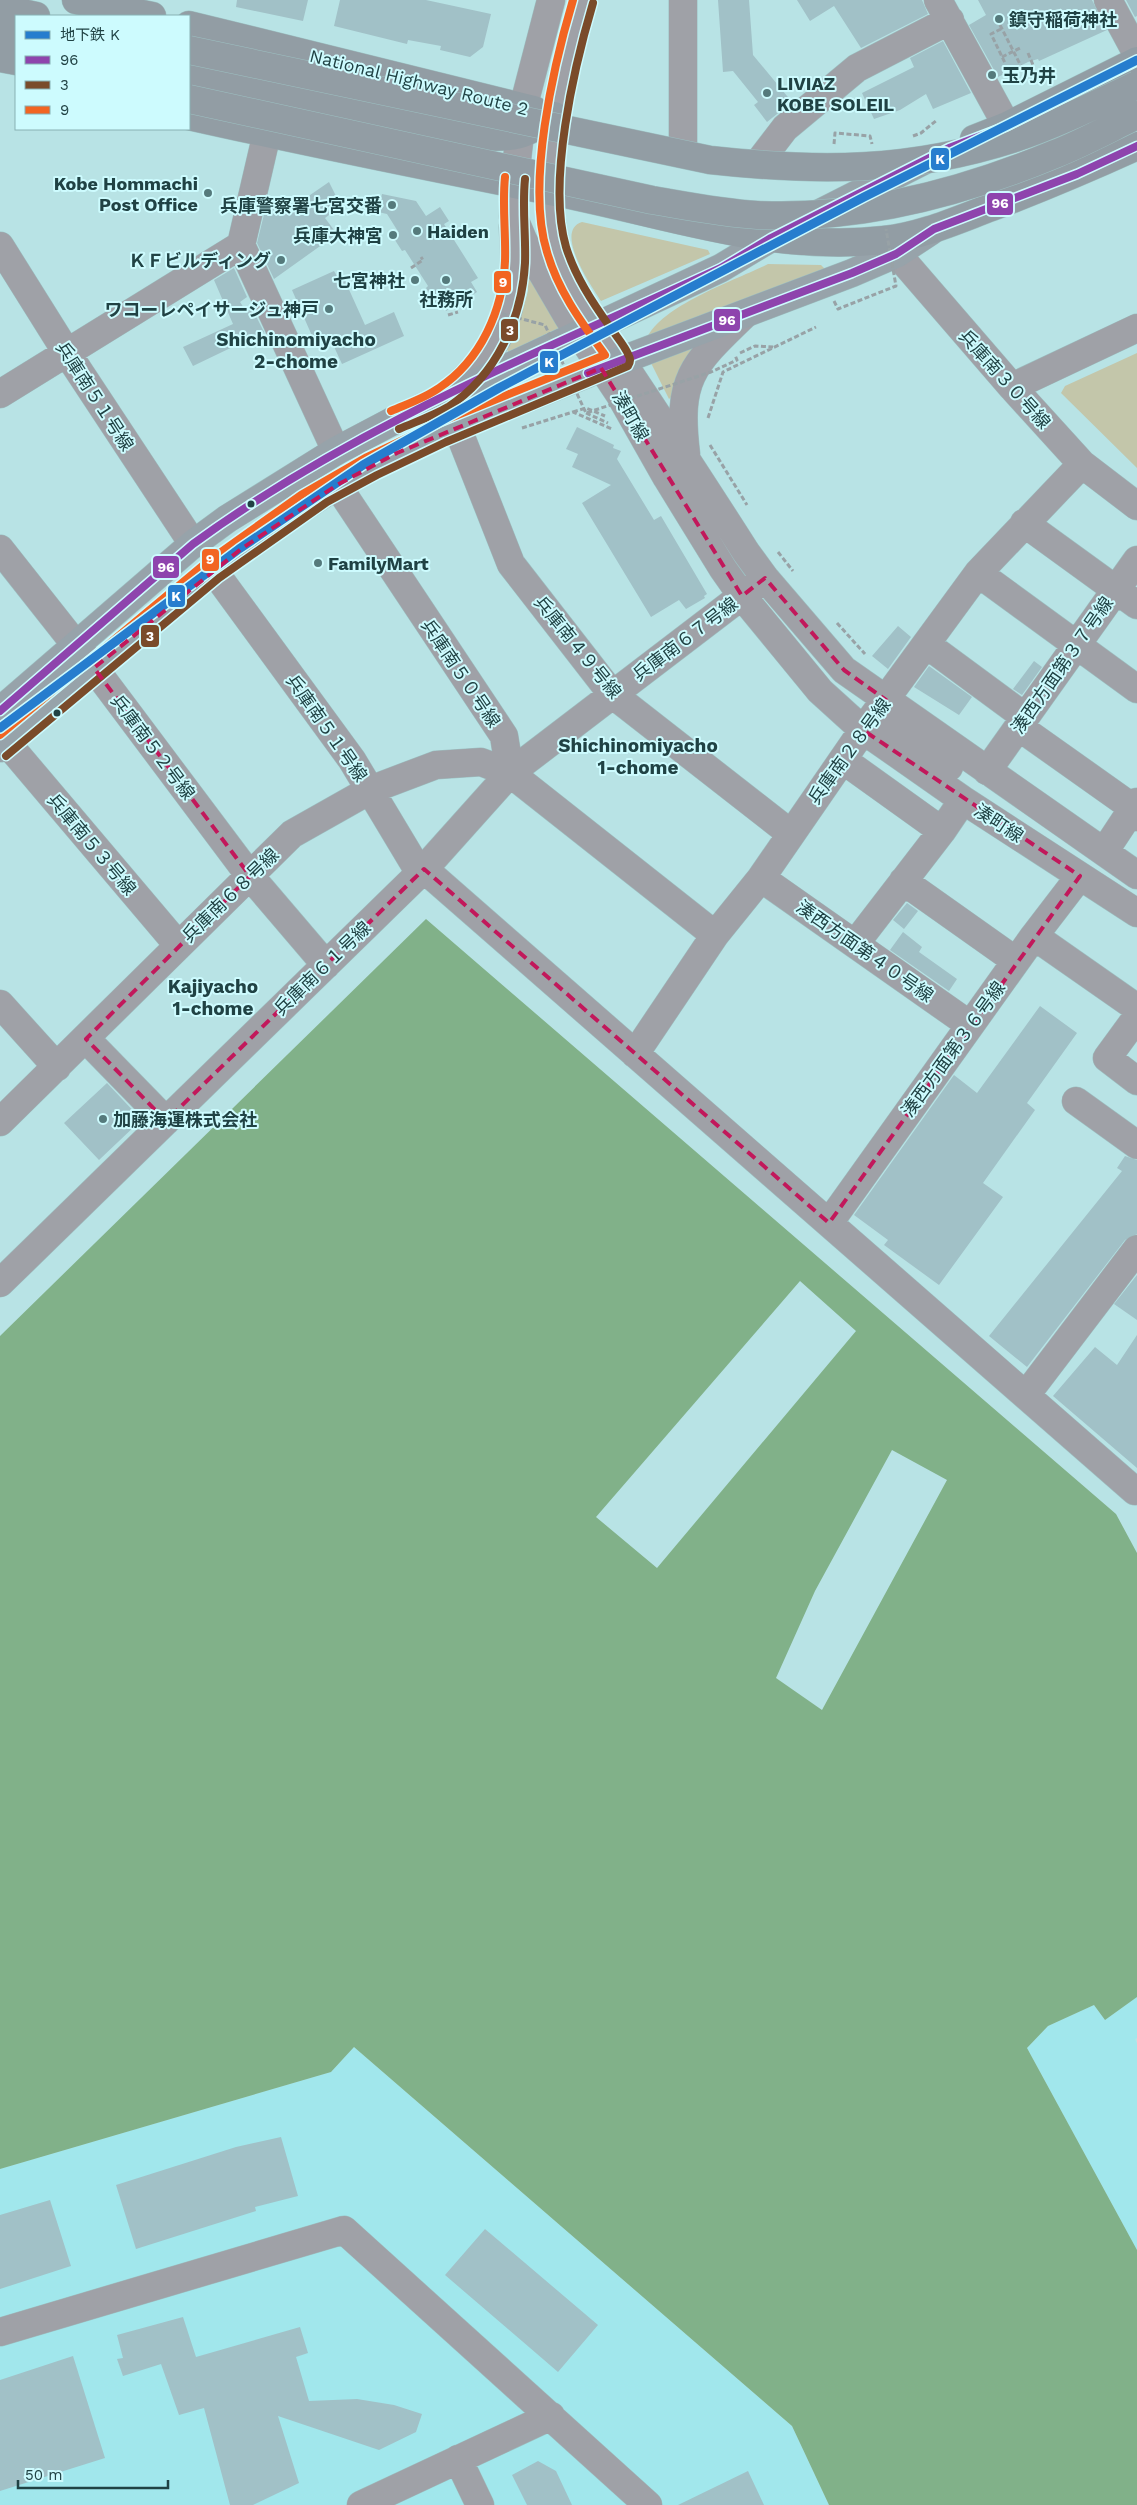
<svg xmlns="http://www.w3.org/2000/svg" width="1137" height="2505" font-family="'Work Sans','Noto Sans JP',sans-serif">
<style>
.built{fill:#a1e7ec}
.green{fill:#c3c6aa}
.water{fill:#81b189;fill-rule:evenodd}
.building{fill:#a1c1c7}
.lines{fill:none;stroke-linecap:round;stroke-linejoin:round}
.minor-casing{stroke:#9dc0c2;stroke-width:29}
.major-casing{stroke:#9dc0c2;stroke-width:29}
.highway-casing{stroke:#9dc0c2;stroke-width:29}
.path{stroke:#98a2a6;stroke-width:3;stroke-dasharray:5 2.5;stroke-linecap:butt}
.minor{stroke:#9fa1a7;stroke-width:28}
.major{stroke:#97a3aa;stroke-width:28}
.highway{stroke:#929da4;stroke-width:28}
.highway-bridge-casing{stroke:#9dc0c2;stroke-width:29;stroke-linecap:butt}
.path-bridge{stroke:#98a2a6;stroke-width:3;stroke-dasharray:5 2.5;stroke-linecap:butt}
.highway-bridge{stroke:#929da4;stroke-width:28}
.bus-1-casing{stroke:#cdfbfe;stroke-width:11}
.bus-2-casing{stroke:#cdfbfe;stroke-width:11}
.bus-3-casing{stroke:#cdfbfe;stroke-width:11}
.bus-1{stroke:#8e44ad;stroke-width:8}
.bus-2{stroke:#7a4b2a;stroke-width:8}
.bus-3{stroke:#f26522;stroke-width:8}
.metro-1-casing{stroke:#cdfbfe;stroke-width:12}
.metro-1{stroke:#267dce;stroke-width:9}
.marked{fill:none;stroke:#c2185b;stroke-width:4;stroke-dasharray:10 6;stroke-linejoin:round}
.poi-dot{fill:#557a7c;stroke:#cdfbfe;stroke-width:2}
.bus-dot{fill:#204244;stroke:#cdfbfe;stroke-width:2}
.labels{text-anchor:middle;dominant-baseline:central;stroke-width:4;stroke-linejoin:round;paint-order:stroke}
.poi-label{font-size:18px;font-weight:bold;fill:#204244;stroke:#cdfbfe;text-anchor:start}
.street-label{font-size:18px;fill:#204244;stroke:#cdfbfe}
.neighbourhood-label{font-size:19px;font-weight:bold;fill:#204244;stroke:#cdfbfe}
.line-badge{stroke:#cdfbfe;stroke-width:2}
.badge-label{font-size:14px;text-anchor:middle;font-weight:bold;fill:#fff}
</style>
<rect width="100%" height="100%" fill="#b8e3e5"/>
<!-- built -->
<path class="built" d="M1137 1997V2038L1135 2039 1137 2044V2250L1027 2048 1048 2026 1094 2005 1105 2020Z
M354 2047 792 2426 829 2505H0V2169L331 2072Z"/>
<!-- green -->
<path class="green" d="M582 222 708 250 710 254 601 301C592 287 553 231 582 222Z
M768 264 821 265 826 270 647 338C662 305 736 280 768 264Z
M534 277 563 326 508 352 507 348 521 316 528 291 527 281Z
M696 344 679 370 672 396 669 399 650 361Z
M1137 353V468L1061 393 1065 386Z"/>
<!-- water -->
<path class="water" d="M426 919 1116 1514 1137 1553V1997L1105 2020 1094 2005 1048 2026 1027 2048 1137 2250V2505H829L792 2426 354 2047 331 2072 0 2169V1336ZM800 1281 856 1331 657 1568 596 1517ZM892 1450 947 1480 822 1710 776 1678 815 1591Z"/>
<!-- building -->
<path class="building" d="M237 0H308L303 21 236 7Z
M340 0H426L491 14 483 47 470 57 440 50 441 46 408 40 407 44 334 26Z
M718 0H749L753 55 792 102 767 122 754 105 758 102 733 71 723 72Z
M797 0H922L928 14 861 48 834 6 810 21Z
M978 0H1092L1107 30 1039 61 1038 59 1028 62 998 77 969 25 986 15Z
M1126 0H1137V16L1135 17Z
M943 41 971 93 933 109 926 94 900 110 874 119 862 93 914 67 910 58Z
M329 182 341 206 325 218 337 234 274 279 257 243 268 198 297 204Z
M382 194 416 201 426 216 440 207 449 221 444 224 478 278 471 282 477 292 446 311 442 304 438 307 426 288 428 286 405 250 402 251 393 237 399 233 387 214 378 212Z
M234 268 247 297 240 302 246 311 252 308 264 332 193 366 183 347 233 324 214 280Z
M334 271 337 276 342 274 365 325 394 312 404 336 342 364 330 338 316 345 292 290Z
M577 427 614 445 613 448 621 451 617 459 654 520 661 516 707 594 704 596 705 598 686 609 679 600 651 617 582 503 611 485 572 467 578 454 566 449Z
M898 626 911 637 888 669 872 656Z
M1034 661 1042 667 1022 695 1013 689Z
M929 666 972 697 959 715 914 687Z
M907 903 918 911 904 929 893 920Z
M903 932 922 947 919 952 957 979 949 991 890 950Z
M1040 1006 1077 1033 1027 1103 1035 1110 983 1183 1003 1197 939 1285 884 1245 888 1240 854 1215 954 1075 977 1093Z
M107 1083 139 1117 137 1124 99 1160 64 1123Z
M1125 1156 1137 1160V1234L1125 1240 1027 1367 989 1336 1122 1171 1117 1168Z
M1137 1275V1320L1114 1304Z
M1137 1335V1468L1053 1396 1095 1347 1117 1365Z
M281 2137 298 2196 255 2207 256 2211 136 2249 116 2185 236 2147Z
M50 2200 71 2266 0 2289V2215Z
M485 2229 598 2325 558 2372 445 2275Z
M183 2317 196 2357 300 2327 308 2353 296 2357 309 2401 357 2399 394 2405 422 2414 416 2432 379 2450 278 2416 299 2483 253 2505H230L204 2408 179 2415 161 2364 123 2376 117 2359 123 2358 117 2335Z
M73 2356 105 2458 0 2491V2380Z
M538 2461 556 2471 572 2505H527L512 2475Z
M748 2471 764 2505H678Z"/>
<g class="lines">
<!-- minor casing -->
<g class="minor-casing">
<path id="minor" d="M551 0 523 108 514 185 513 216 523 240 568 317 620 395 667 478 723 569 742 596 820 691 863 730 963 800 1137 913
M583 0C561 73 539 171 556 246 565 286 605 337 628 371 668 431 707 491 746 552L765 578 844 670 1137 875
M938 0 1007 126
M1108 0 1137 54
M267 133 241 245 336 451
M683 144V0
M762 158 785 128 857 68 950 20
M885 240 1012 387 1082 464 1137 506
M0 246 67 353 193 544
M1012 387 1137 328
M0 394 241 245
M449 394C461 382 473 371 484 358 515 322 516 272 513 227
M457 427 511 564 612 694 790 833
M686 454C677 379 691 366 744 315
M337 485 504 736 510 773
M1024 523 1137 605
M0 549 94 668 250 876 326 965
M213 570 352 760 415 865 424 869 1135 1491 1137 1488
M978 573 1137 689
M926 644 1025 717
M886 700 901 735 949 767
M1019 727 1129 805 1137 817
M7 743 178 945
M843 760 942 831
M987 771 1137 560
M1104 852 1137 802
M761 878 970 1025
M903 881 1016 961
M1034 936 1137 1008
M855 944 942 831 963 800
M0 1004 57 1067
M1137 1017 1107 1058 1137 1081
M86 1039 166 1121
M635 1054 715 935 761 878 863 730 978 573 1082 464
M1076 1101 1137 1145
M0 1122 292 834 370 790 436 765 481 762 510 773 715 935
M829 1223 1034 936 1080 876
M0 1283 424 869 510 773 756 585
M1026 1395 1137 1249
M0 2332 344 2230 648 2505
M458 2459 480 2505
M361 2505 551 2416"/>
</g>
<!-- major casing -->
<g class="major-casing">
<path id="major" d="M0 711 193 544 227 519 336 451 391 422 721 268 771 238 923 161
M0 748 213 570 241 549 337 485 397 453 457 427 601 368 852 273 896 254 931 231"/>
</g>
<!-- highway casing -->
<g class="highway-casing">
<path id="highway" d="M76 0 152 16
M0 8 36 16
M189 25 534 110
M0 32 16 36
M0 58 16 61
M189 74 403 120 439 149 453 157
M189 116C309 143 429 167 550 191 661 212 769 253 884 240 922 236 957 220 992 207 1041 188 1089 168 1137 146
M408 121C439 128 488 143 520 134 531 131 543 122 554 116
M974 139 1007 126 1137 61"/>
</g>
<!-- path -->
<path class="path" d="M1000 25 1023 70
M1001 29 991 34 1005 63
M1028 53 1033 65
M1002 57 1022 47
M913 136 921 133 937 120
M411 268 423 260 421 257
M448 315 458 312
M740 353 755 346 773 347
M573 412 586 408 605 416
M586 413 608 423
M708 418 723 372 816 327
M522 428 573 412 612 429
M710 445 747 505
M778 552 793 571
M837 623 865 654"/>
<!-- minor -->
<use href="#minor" class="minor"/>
<!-- major -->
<use href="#major" class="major"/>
<!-- highway -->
<use href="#highway" class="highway"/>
<!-- highway-bridge casing -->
<g class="highway-bridge-casing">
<path id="highway-bridge" d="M189 50 710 160C818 172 910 172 1015 138 1057 124 1097 104 1137 85
M189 99 652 200C687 206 722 213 757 215 860 220 961 193 1055 154 1083 143 1110 128 1137 115"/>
</g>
<!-- path-bridge -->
<path class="path-bridge" d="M834 144 835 133 870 136 872 144
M834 301 838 309 896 286 886 229
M495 312 545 325 586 413 711 372 737 360 735 355"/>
<!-- highway-bridge -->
<use href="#highway-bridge" class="highway-bridge"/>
<!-- bus-1 casing -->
<g class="bus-1-casing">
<path id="bus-1" d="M588 373 852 273 896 254 934 229 1077 174 1137 146
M0 711 193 544C353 427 542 351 721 268L771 238 949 148 1007 126 1137 61"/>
</g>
<!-- bus-2 casing -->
<g class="bus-2-casing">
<path id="bus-2" d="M399 429C415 422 433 416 448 407 496 376 522 319 525 263 526 235 522 207 525 179
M6 756 219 578 327 502 377 475 446 442 628 366C630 363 631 360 629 356 625 346 616 336 610 327 592 302 575 276 566 247 547 183 574 67 593 3"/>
</g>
<!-- bus-3 casing -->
<g class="bus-3-casing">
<path id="bus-3" d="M391 411C407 404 425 398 439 388 481 360 503 310 505 261 506 233 502 205 505 177
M0 735 207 562 301 495 367 457 438 423 605 355C582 323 558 291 547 252 526 185 553 67 573 0"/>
</g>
<!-- bus-1 -->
<use href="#bus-1" class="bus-1"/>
<!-- bus-2 -->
<use href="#bus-2" class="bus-2"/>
<!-- bus-3 -->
<use href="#bus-3" class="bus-3"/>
<!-- metro-1 casing -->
<g class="metro-1-casing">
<path id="metro-1" d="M0 728 239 549 363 465 499 388 634 317 864 197 1137 60"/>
</g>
<!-- metro-1 -->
<use href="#metro-1" class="metro-1"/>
</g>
<!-- marked area -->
<path class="marked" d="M601 368 742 596 765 578 844 670 886 700 863 730 1080 876 829 1223 424 869 166 1121 86 1039 250 876 94 668 241 549 337 485 397 453Z"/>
<!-- markers -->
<g class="poi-dot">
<circle cx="999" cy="19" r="5"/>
<circle cx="992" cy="75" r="5"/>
<circle cx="767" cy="93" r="5"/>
<circle cx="208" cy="193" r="5"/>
<circle cx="392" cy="205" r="5"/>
<circle cx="417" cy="231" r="5"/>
<circle cx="393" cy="235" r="5"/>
<circle cx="281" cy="260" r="5"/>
<circle cx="415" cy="280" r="5"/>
<circle cx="446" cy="280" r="5"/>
<circle cx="329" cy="309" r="5"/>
<circle cx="318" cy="563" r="5"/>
<circle cx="103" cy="1119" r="5"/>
</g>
<g class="bus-dot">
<circle cx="251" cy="504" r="4.5"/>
<circle cx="57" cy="713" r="4.5"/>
</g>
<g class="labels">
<!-- poi labels -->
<g class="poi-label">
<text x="1009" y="19">鎮守稲荷神社</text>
<text x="1002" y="75">玉乃井</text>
<text x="777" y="83">LIVIAZ<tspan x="777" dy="21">KOBE SOLEIL</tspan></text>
<text x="198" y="183" text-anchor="end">Kobe Hommachi<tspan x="198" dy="21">Post Office</tspan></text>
<text x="382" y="205" text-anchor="end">兵庫警察署七宮交番</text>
<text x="427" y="231">Haiden</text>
<text x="383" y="235" text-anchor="end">兵庫大神宮</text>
<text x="271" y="260" text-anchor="end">ＫＦビルディング</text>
<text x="405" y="280" text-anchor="end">七宮神社</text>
<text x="446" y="299" text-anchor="middle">社務所</text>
<text x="319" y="309" text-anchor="end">ワコーレペイサージュ神戸</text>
<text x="328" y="563">FamilyMart</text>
<text x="113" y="1119">加藤海運株式会社</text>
</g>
<!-- street labels -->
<g class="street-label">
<text transform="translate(419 82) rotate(14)">National Highway Route 2</text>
<text transform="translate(1005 379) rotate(48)">兵庫南３０号線</text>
<text transform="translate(95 396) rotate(57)">兵庫南５１号線</text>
<text transform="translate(631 416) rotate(60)">湊町線</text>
<text transform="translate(685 639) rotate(-37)">兵庫南６７号線</text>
<text transform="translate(578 647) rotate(51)">兵庫南４９号線</text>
<text transform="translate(1062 665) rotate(-55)">湊西方面第３７号線</text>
<text transform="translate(461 673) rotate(56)">兵庫南５０号線</text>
<text transform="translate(327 728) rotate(55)">兵庫南５１号線</text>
<text transform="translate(153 747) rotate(53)">兵庫南５２号線</text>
<text transform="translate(849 751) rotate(-54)">兵庫南２８号線</text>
<text transform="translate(999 823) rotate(33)">湊町線</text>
<text transform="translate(92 844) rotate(50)">兵庫南５３号線</text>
<text transform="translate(230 895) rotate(-44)">兵庫南６８号線</text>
<text transform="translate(865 951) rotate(35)">湊西方面第４０号線</text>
<text transform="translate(322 968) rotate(-44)">兵庫南６１号線</text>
<text transform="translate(953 1049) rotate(-54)">湊西方面第３６号線</text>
</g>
<!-- neighbourhood labels -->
<g class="neighbourhood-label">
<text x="296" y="339">Shichinomiyacho<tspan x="296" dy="22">2-chome</tspan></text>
<text x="638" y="745">Shichinomiyacho<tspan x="638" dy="22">1-chome</tspan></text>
<text x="213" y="986">Kajiyacho<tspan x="213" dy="22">1-chome</tspan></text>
</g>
</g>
<g class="line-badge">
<rect x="930" y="147" width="20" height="24" rx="5" fill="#267dce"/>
<rect x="986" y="192" width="28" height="24" rx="5" fill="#8e44ad"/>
<rect x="493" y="270" width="19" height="24" rx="5" fill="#f26522"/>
<rect x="713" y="308" width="28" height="24" rx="5" fill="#8e44ad"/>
<rect x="500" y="318" width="19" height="24" rx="5" fill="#7a4b2a"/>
<rect x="539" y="350" width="20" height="24" rx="5" fill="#267dce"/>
<rect x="201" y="548" width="19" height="24" rx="5" fill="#f26522"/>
<rect x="152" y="555" width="28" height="24" rx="5" fill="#8e44ad"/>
<rect x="167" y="584" width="19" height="24" rx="5" fill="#267dce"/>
<rect x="140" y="624" width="20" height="24" rx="5" fill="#7a4b2a"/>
</g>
<g class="badge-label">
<text x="940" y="164">K</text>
<text x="1000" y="208">96</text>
<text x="503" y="287">9</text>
<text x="727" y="325">96</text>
<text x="510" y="335">3</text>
<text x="549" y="367">K</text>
<text x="210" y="564">9</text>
<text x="166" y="572">96</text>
<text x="176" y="601">K</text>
<text x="150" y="641">3</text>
</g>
<!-- legend -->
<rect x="15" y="15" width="175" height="115" fill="#cdfbfe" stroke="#88b1b4"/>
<rect x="25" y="31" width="25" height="8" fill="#267dce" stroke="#88b1b4"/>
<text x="60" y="40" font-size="15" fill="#204244">地下鉄 K</text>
<rect x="25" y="56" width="25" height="8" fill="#8e44ad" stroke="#88b1b4"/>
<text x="60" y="65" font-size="15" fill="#204244">96</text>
<rect x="25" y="81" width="25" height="8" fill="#7a4b2a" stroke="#88b1b4"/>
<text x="60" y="90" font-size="15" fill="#204244">3</text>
<rect x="25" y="106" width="25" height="8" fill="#f26522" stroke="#88b1b4"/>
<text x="60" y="115" font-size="15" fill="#204244">9</text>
<!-- scale -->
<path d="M18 2480v8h150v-8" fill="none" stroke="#204244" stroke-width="2.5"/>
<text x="25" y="2480" font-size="15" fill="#204244" stroke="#cdfbfe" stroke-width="4" paint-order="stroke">50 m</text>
</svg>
